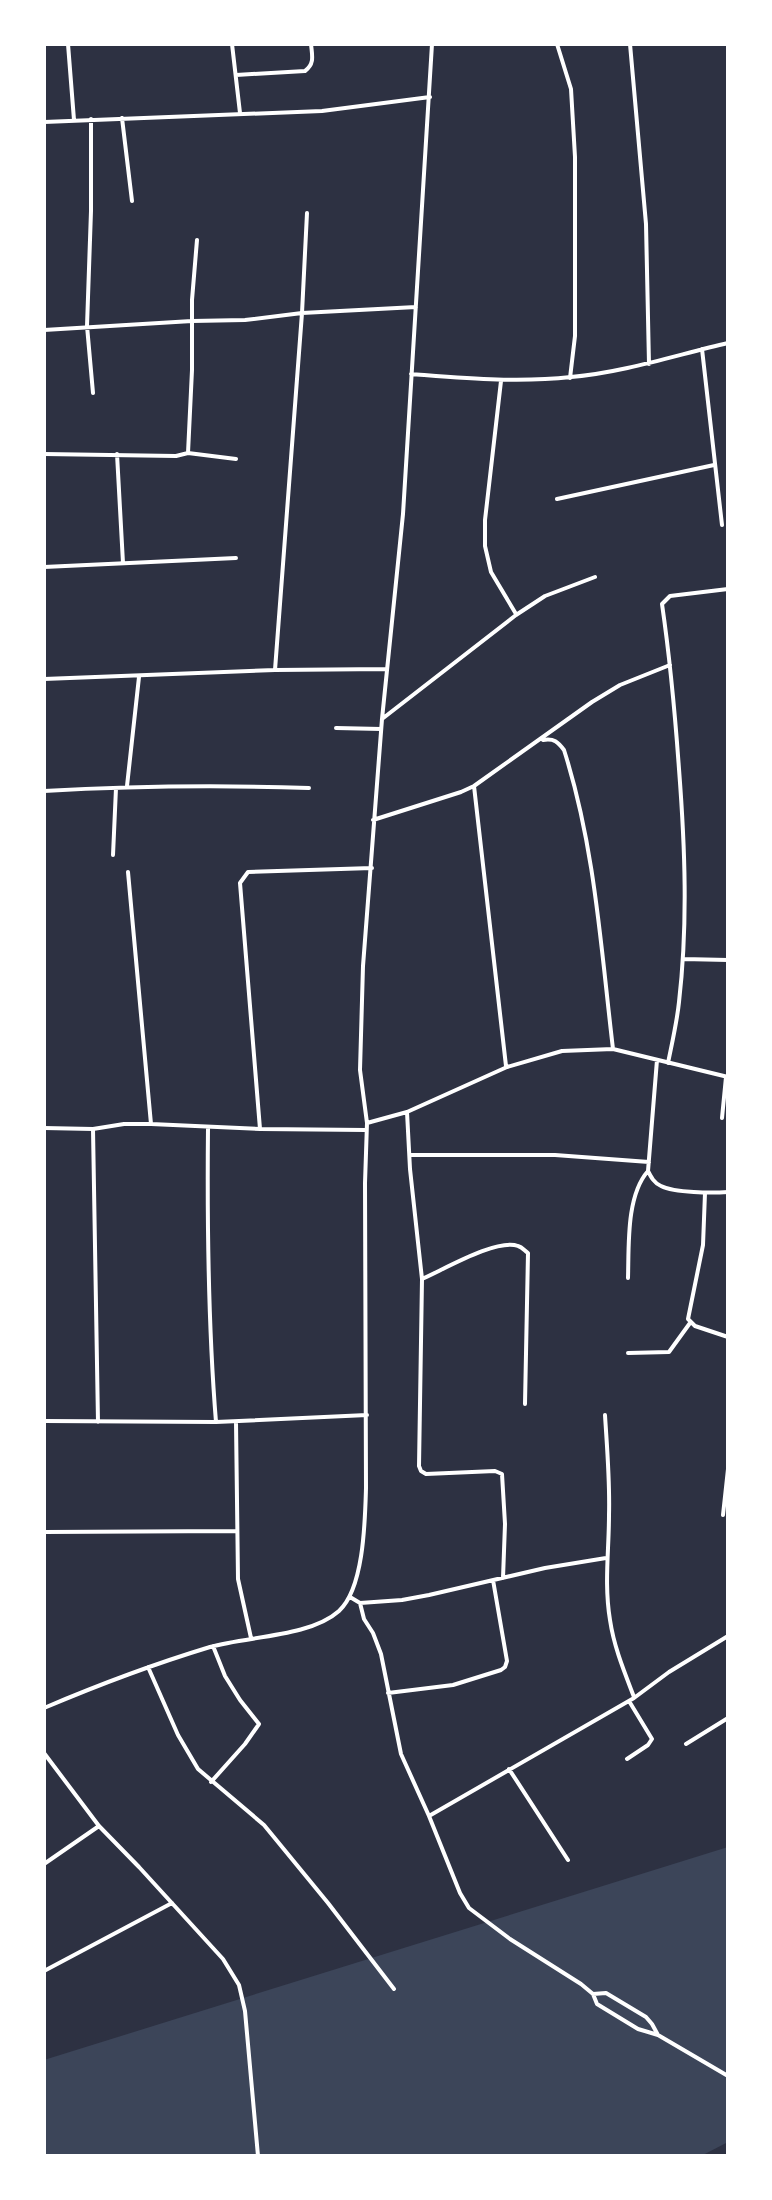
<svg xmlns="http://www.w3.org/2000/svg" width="772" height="2200" font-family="'Golos Text',sans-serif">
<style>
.green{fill:#3c4559}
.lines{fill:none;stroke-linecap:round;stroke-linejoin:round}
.minor{stroke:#fff;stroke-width:4}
</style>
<rect width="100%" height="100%" fill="#2d3142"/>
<!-- green -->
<path class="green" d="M728 1847V2142L701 2156H44V2060Z"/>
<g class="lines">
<!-- minor -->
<path class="minor" d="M68 44 74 120
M232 44 240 113
M557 44 571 89 575 157V336L570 378
M630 44 646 224 649 364
M236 75 305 71C315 64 312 55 311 44
M122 118 132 201
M91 119V211L87 326 93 393
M44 122 322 111 430 97
M44 330 192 321 245 320 302 313 416 307
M702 349 722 525
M411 374C464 378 517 383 571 377 625 372 676 355 728 343
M501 381 485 520V546L491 572 516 614
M188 453 236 459
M44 454 176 456 188 453 192 370V300L197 240
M117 454 123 563
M557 499 714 465
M44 567 236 558
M275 670 302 313 307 213
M44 679 275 670 387 669
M382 719 516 615 545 596 595 577
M336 728 381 729
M543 740C554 738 558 742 564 750 595 847 601 949 613 1049
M127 786 139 677
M474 786 506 1066
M44 791C133 786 220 785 309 788
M373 820 461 792 474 786 592 702 620 685 670 665
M113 855 116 788
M128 872 151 1124
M683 959 728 960
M668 1063C672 1043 677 1022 679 1002 688 924 685 847 679 769 675 713 670 659 662 604L670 596 728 589
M407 1112 410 1169 422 1279 419 1466 421 1471 426 1474 495 1471 502 1474 505 1524 503 1578
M722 1118 726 1077
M367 1123 407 1112 507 1067 562 1051 613 1049 728 1077
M208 1127C207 1226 208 1324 216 1422
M44 1128 93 1129 124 1124H151L260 1129 366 1130
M93 1129 98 1422
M260 1129 240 883 248 872 372 868
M410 1155H555L649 1162
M648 1171C651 1177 654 1183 661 1186 675 1193 712 1193 728 1192
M705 1193 703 1245 688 1319 695 1326 728 1337
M628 1278C629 1246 626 1196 648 1171L657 1060
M422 1279C443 1270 497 1238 518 1246 522 1247 524 1250 528 1253L525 1404
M628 1353 669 1352 690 1323
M605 1415C607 1448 610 1481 609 1515 609 1550 604 1584 610 1620 614 1647 624 1671 634 1697
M44 1421 216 1422 367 1415
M236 1422 238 1579 251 1638
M723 1515 728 1469
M44 1532 236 1531
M350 1597 360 1603 364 1619 373 1633 381 1654 401 1754 429 1816 460 1893 469 1908 510 1939 581 1984 593 1994 597 2004 638 2029 658 2035 728 2076
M360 1603 402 1600 429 1595 545 1568 606 1558
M148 1667 178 1735 198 1769 264 1825 328 1903 394 1989
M388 1693 453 1685 501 1670 505 1667 507 1661 493 1580
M44 1708C98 1685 154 1664 210 1647 248 1636 310 1637 339 1611 364 1588 365 1521 366 1488L365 1183 367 1123 360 1070 363 966 382 719 403 514 432 44
M686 1744 728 1718
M44 1753 99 1826 139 1867 223 1959 239 1985 245 2011 258 2156
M627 1759 648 1745 652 1739 629 1701
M509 1769 568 1860
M211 1782 245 1744 259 1724 240 1700 225 1676 213 1646
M429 1816 634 1698 669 1672 728 1636
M44 1864 99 1826
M44 1971 172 1903
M593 1994 606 1993 646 2017 652 2024 658 2035"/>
</g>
<!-- border -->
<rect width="772" height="2200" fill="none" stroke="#ffffff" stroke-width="92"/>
</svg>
